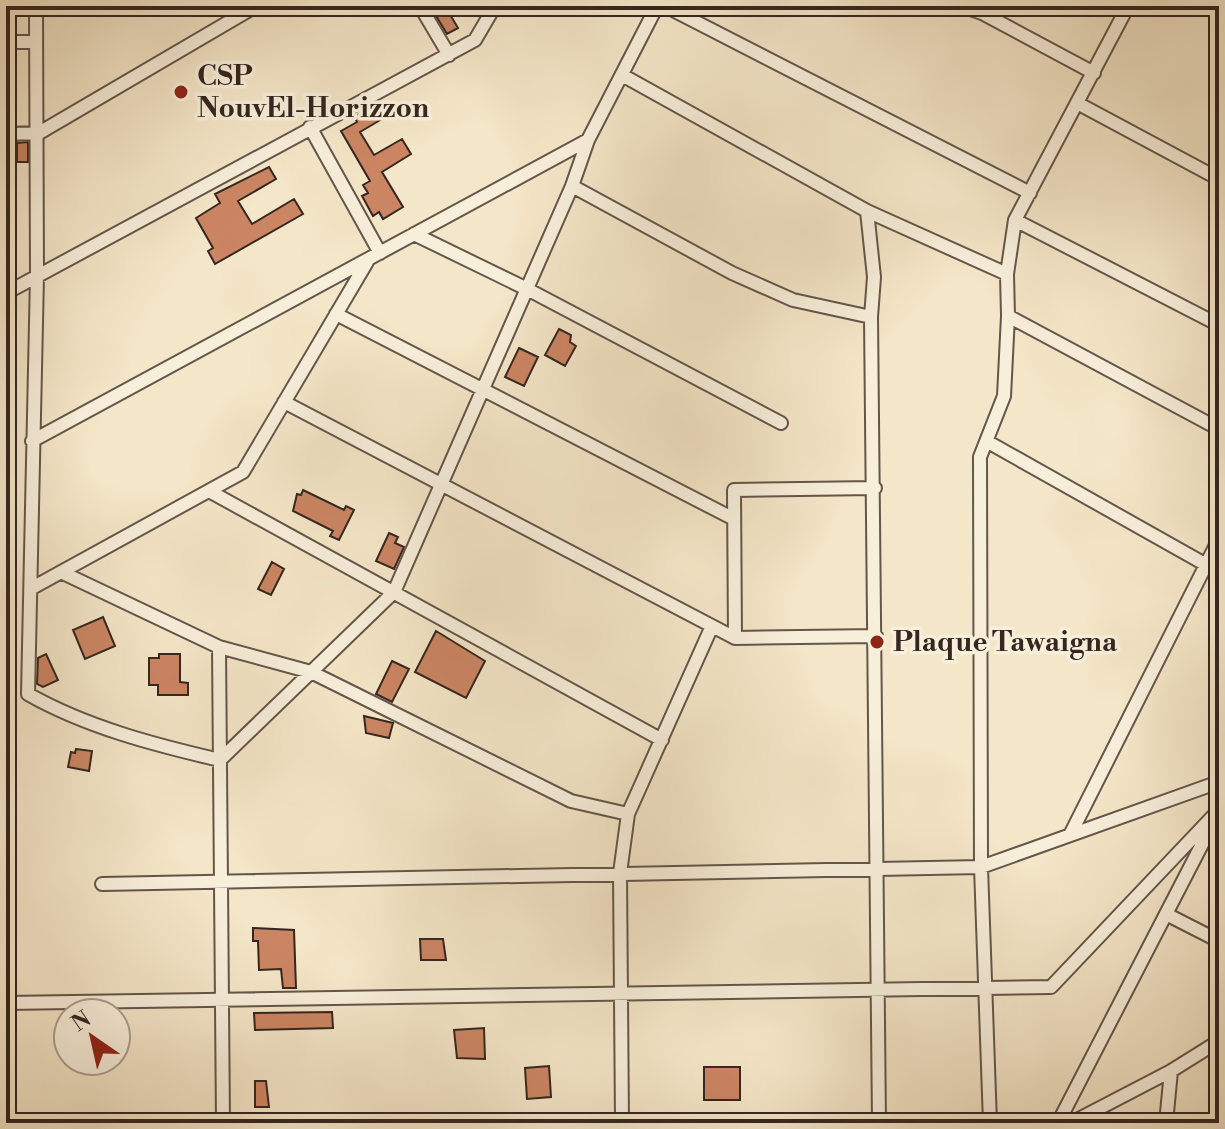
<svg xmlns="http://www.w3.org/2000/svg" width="1225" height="1129" font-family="'Libre Bodoni',serif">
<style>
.building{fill:#cb8563;stroke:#342620;stroke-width:2}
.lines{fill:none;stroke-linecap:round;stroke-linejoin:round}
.street-casing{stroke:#64564a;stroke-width:16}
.street{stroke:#f8efdb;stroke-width:12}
.poi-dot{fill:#8f2418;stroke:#f8efdb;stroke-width:3}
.labels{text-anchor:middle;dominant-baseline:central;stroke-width:7;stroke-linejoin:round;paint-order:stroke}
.poi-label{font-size:28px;font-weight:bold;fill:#342620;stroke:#f8efdb;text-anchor:start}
</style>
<rect width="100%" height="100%" fill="#f4e6c8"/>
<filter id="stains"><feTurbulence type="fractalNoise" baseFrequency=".0025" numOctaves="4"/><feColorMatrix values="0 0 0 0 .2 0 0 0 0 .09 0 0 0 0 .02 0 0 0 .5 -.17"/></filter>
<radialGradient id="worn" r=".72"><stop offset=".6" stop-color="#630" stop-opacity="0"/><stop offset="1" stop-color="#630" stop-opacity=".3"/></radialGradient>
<!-- building -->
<path class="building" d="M430 6H445L458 28 447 34Z
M6 64H15L16 98H6Z
M374 105 382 119 360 132 374 155 402 139 411 154 382 172 403 207 383 219 379 212 373 216 362 196 368 193 363 185 370 181 341 131 357 122 354 117Z
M28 142V162H17V143Z
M269 167 276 179 238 201 252 224 294 199 303 214 215 264 208 251 213 248 196 218 220 203 215 194Z
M559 329 571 335 570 342 576 346 565 366 545 355Z
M519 348 538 357 524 386 505 377Z
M303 490 344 510 346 506 354 510 339 540 330 536 333 531 293 511 297 494 301 495Z
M389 533 398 537 395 543 404 547 394 569 376 561Z
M272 562 284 569 271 595 258 589Z
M103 617 115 646 85 659 73 630Z
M436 631 485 661 466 698 415 672Z
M46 654 58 680 43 687 37 684 38 658Z
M159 654H180V682L188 683V695H158V685H149V658H159Z
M392 661 409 669 392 702 376 694Z
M364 716 393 723 389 738 366 733Z
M76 749 92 751 89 771 68 767 71 752 75 753Z
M253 928 294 930 296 988H283L281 969 259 970 258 941H253Z
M420 939H443L446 960H421Z
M332 1012 333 1028 255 1030 254 1013Z
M484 1028 485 1059 457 1058 454 1030Z
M549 1066 551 1097 527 1099 525 1068Z
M704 1067H740V1100H704Z
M255 1081H266L269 1107H255Z"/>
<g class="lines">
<!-- street casing -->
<g class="street-casing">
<path id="street" d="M36 6 37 276 28 694C86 727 155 745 220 760L394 592 572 186 588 140 657 6
M420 6 449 55
M665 6 1030 193
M961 6 982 13 1094 73
M6 42H36
M622 75 867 211 1007 274 1015 220 1128 6
M1079 104 1219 179
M310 127 380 253
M6 134 39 133 256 6
M572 186 732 273 793 300 871 317
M867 211 874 277 871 317 879 1123
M1015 220 1219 325
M414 234 527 289 781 423
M1007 274 1008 316 1219 429
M6 293 475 40 495 6
M336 314 734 519
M284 402 735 638 876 636
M32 441 588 140
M988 442 1219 572
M209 491 662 740
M61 572 219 647 311 672 571 801 628 814
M32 588 243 472 367 262
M735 638 734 490 875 488
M219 647 223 1123
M1070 835 1219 539
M102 884 981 867 1219 782
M1166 914 1219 941
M6 1003 1051 987 1219 810
M622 1123 620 873 628 814 712 626
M990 1123 981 867 980 457 1004 396 1008 316
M1058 1123 1214 821
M1071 1123 1171 1071 1219 1041
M1166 1123 1171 1071"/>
</g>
<!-- street -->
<use href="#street" class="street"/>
</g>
<!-- markers -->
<g class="poi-dot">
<circle cx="181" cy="92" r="8"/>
<circle cx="877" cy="642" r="8"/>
</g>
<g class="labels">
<!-- poi labels -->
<g class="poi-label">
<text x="197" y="76">CSP<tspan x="197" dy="32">NouvEl-Horizzon</tspan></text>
<text x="893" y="642">Plaque Tawaigna</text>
</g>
</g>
<!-- margin -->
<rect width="1225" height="1129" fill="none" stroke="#f4e6c8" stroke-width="32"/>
<rect x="8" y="8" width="1209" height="1113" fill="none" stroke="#342620" stroke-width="4"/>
<rect x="16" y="16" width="1193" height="1097" fill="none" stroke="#342620" stroke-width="2"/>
<!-- north arrow -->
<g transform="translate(92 1037) rotate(326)"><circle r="38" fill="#f8efdb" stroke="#aa9f90" stroke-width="2"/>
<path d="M0-6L14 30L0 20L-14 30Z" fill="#8f2418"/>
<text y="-12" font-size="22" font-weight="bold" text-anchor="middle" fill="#342620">N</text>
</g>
<rect width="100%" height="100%" filter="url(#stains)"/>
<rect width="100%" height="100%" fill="url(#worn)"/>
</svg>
